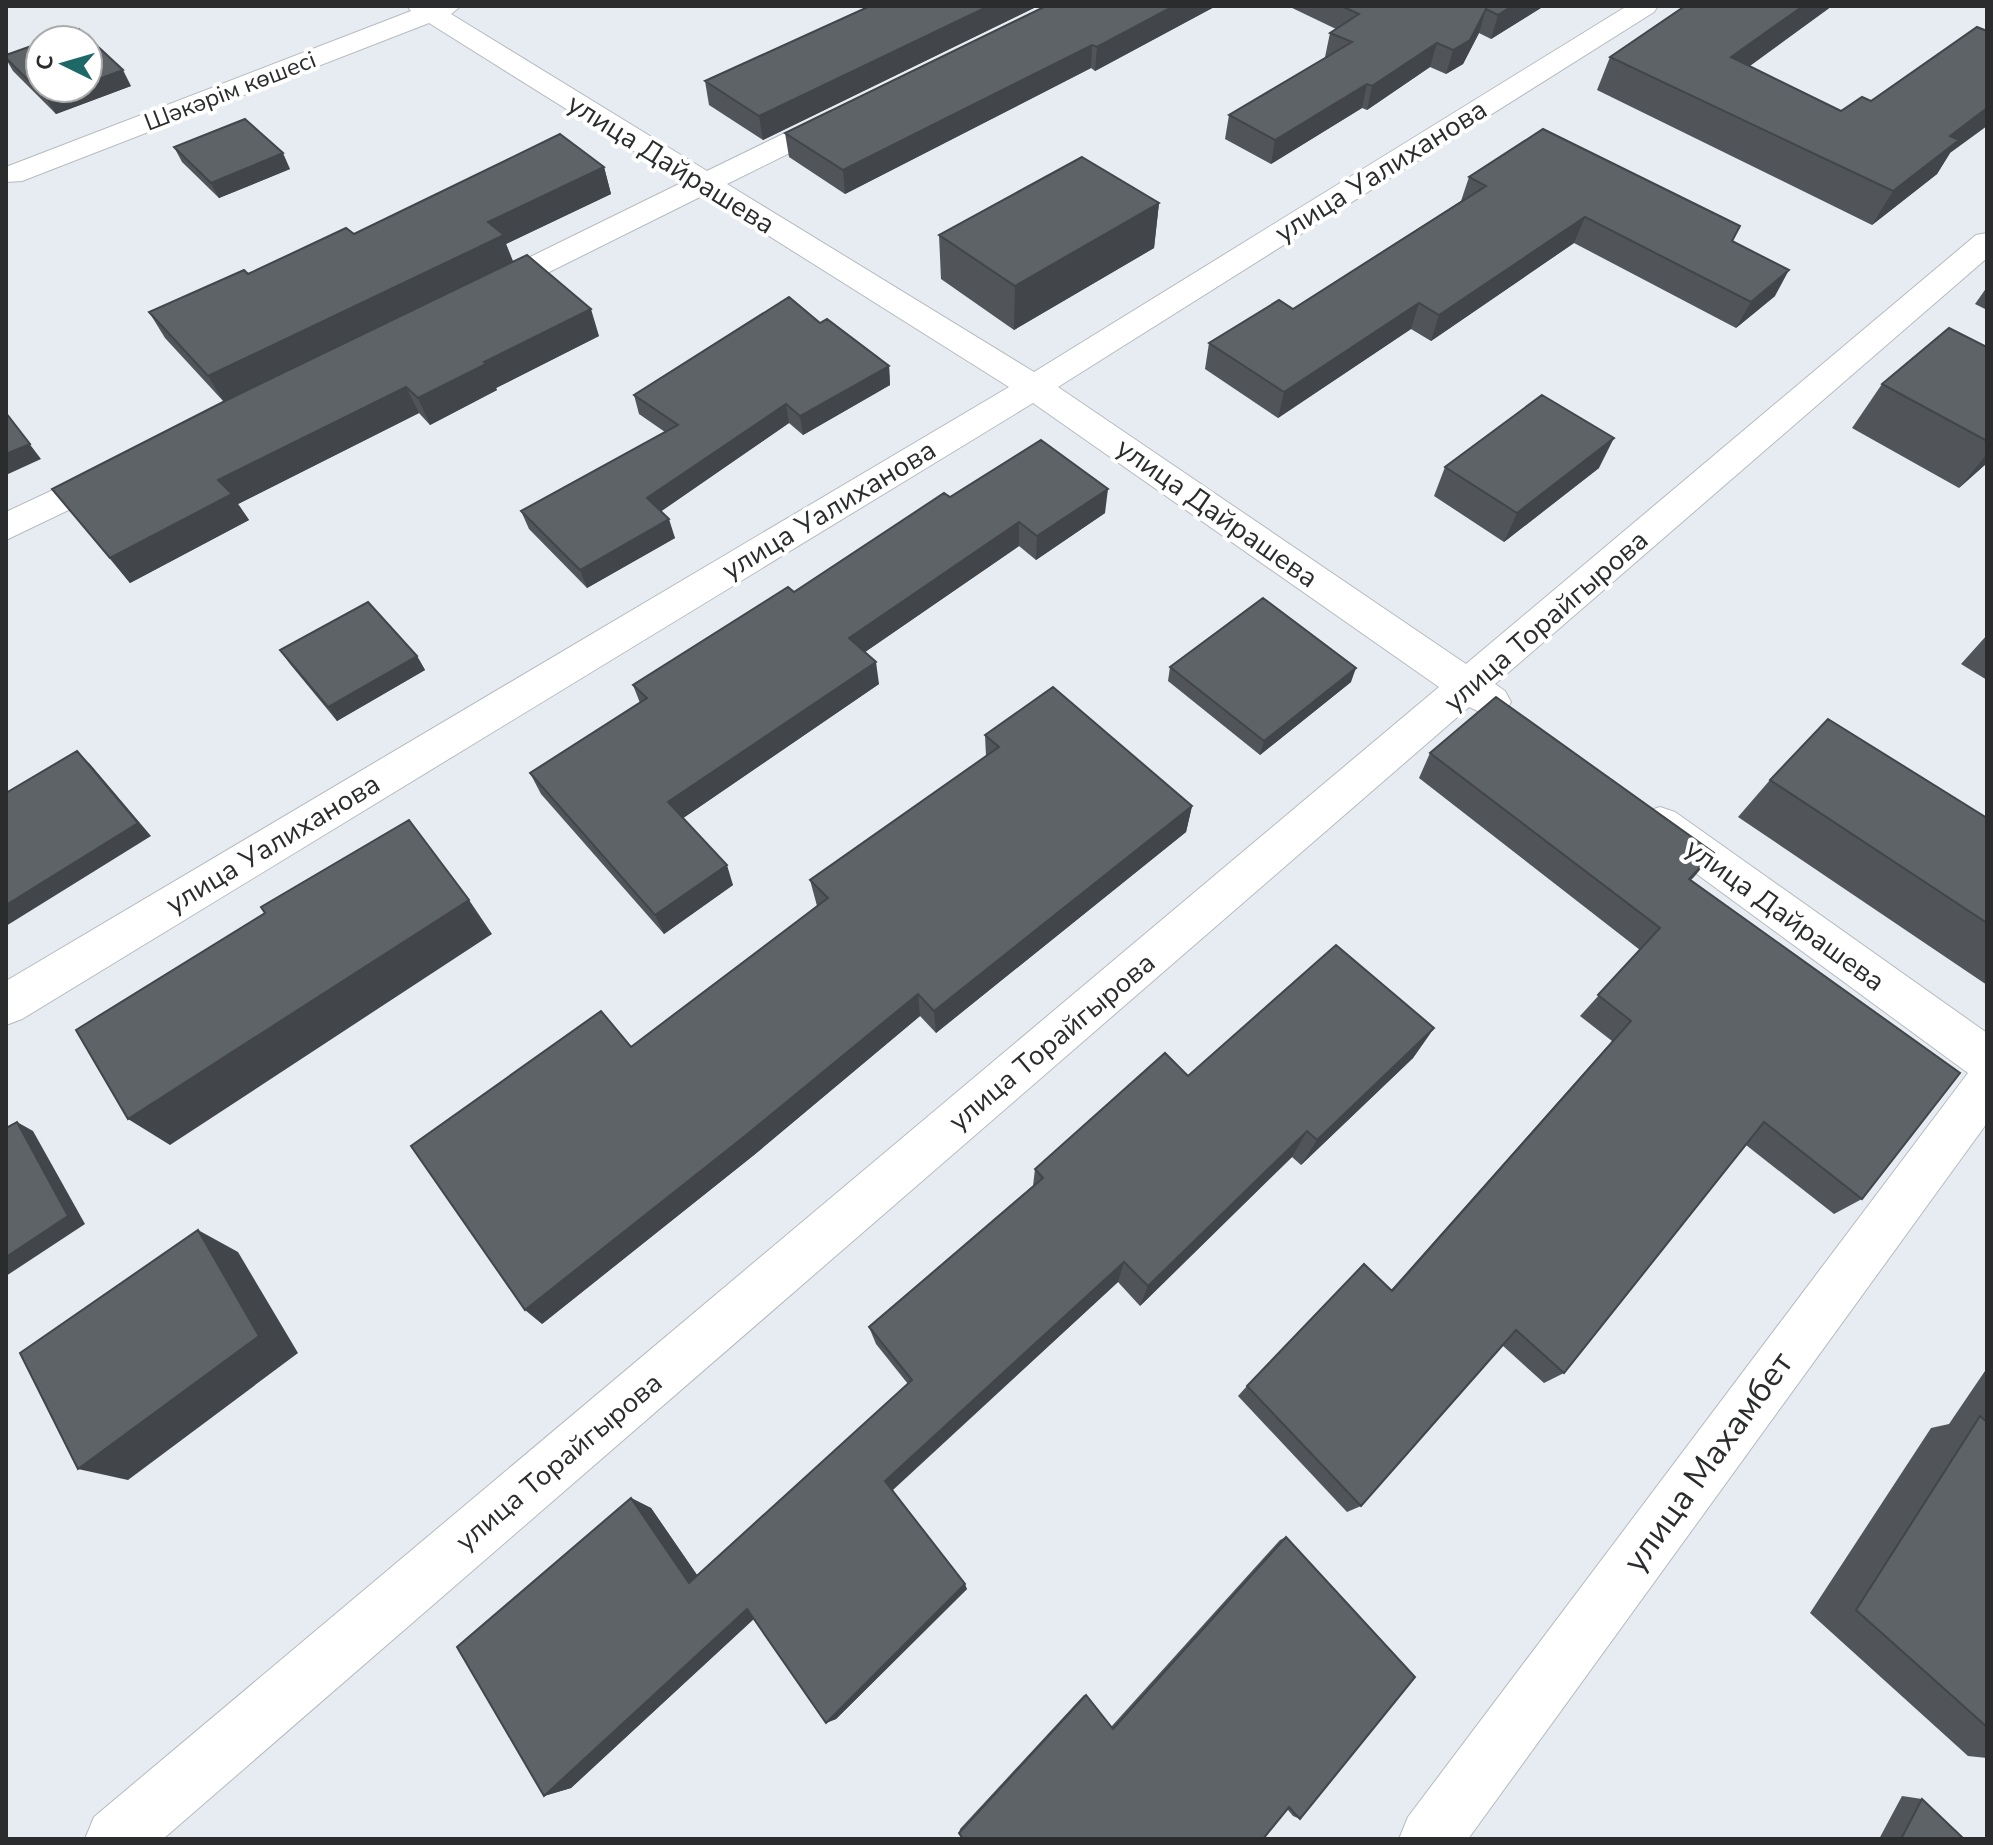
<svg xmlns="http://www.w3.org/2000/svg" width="1993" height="1845" font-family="'Nunito Sans',sans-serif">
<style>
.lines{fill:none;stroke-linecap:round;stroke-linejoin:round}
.minor-casing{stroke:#b5bbc1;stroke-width:2}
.minor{fill:#fff;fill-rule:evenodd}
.wall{fill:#515559}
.shaded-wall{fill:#424549}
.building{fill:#5e6368;stroke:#424549;stroke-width:2}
.labels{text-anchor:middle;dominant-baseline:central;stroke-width:8;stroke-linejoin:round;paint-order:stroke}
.far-street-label{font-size:24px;fill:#2a2c2e;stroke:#fff}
.street-label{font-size:28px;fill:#2a2c2e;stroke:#fff}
.near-street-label{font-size:34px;fill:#2a2c2e;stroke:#fff}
</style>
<rect width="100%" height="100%" fill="#e6ecf2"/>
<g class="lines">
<!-- minor casing -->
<g class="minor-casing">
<path id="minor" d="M407 6H461L451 14 707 171 830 111 840 109 850 111 854 117 850 123 727 184 1034 372 1627 6H1658L1654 12 1058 387 1466 664 1976 235 1987 233V258L1495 684 1505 691 1511 702 1505 713 1491 717 1469 707 163 1839H85L94 1817 1439 687 1033 403 22 1019 6 1025V981L1009 387 704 195 497 298 486 301 475 298 470 291 475 284 683 182 429 23 22 181 6 182V167L411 11Z
M115 461 127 464 133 473 127 482 6 540V512Z
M1660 807 1675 812 1987 1033V1123L1468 1839H1399L1408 1817 1968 1073 1645 836 1639 824 1645 812Z"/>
</g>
<!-- minor -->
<use href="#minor" class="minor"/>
</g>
<!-- wall -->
<path class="wall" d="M870 6H1038L763 140 709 105 705 81Z
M1216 6 1095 71 1091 68 845 194 789 157 785 133Z
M1288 6H1544L1491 39 1479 33 1463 64 1446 74 1430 67 1367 110 1362 108 1271 164 1225 139 1229 115 1327 57H1325L1330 33 1336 29Z
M1832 6 1750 66 1841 111 1950 153 1937 174 1872 225 1597 90 1610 57Z
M6 55 131 86 56 114 13 71 6 59Z
M174 147 290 169 219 198 182 162Z
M604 167 611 194 506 244 513 261 599 336 496 388 497 390 430 425 419 413 238 504 249 520 130 583 52 489 224 402 165 338 149 312 354 234Z
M1469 177 1732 241 1775 296 1736 328 1574 243 1431 341 1411 329 1278 418 1205 369 1209 343 1293 309 1461 201Z
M1159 203 1154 248 1014 330 941 279 939 235Z
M1987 287V310L1975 304Z
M820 323 889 366 890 385 803 435 789 423 661 511 675 538 587 588 529 529 521 511 665 432 639 414 634 395Z
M1987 347V463L1959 488 1852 428 1882 384Z
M1445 467 1599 468 1504 542 1434 496Z
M950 497 1105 513 1036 560 1019 546 865 652 879 684 683 818 733 885 664 934 541 794 530 773 640 703 633 685 794 592Z
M1987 635V680L1961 664Z
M280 650 417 656 425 670 337 721 290 664Z
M1170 667 1351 682 1260 755 1168 681Z
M985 735 1192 806 1186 832 936 1033 920 1016 754 1155 542 1324 631 1047 817 906 810 880 986 756Z
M1430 753 1690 880 1862 1199 1834 1214 1746 1145 1564 1373 1544 1383 1502 1345 1361 1506 1347 1512 1238 1396 1247 1386 1391 1290 1612 1041 1580 1016 1640 950 1419 778Z
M1770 780 1987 818V985L1738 817Z
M1434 1028 1413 1058 1301 1165 1292 1157 1140 1306 1118 1282 893 1490 967 1589 836 1719 826 1723 754 1619 571 1788 544 1796 631 1498 651 1508 697 1575 908 1384 876 1344 869 1327 1033 1186 1035 1169 1188 1076Z
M1987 1368V1758L1968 1756 1810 1613 1931 1428 1949 1424Z
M1286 1537 1300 1819 1293 1816 1288 1810 959 1833 960 1829 1084 1695H1086L1111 1727 1280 1540Z
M1902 1796 1922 1799 1964 1839H1879Z"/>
<!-- shaded-wall -->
<path class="shaded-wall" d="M989 6H1038L763 140 759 116Z
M1174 6H1216L1095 71 1097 47Z
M1512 6H1544L1491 39 1498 15Z
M1803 6H1832L1716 90 1731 57Z
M1486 9 1479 33 1463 64 1446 74 1453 50Z
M1437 43 1430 67 1367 110 1372 86Z
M1092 45 1091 68 845 194 843 170Z
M123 70 131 86 56 114 46 98 75 88H88V83Z
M1367 84 1362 108 1271 164 1275 140Z
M1987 108V126L1950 153 1937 174 1872 225 1893 191 1950 136Z
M283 153 290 169 219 198 211 183Z
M604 167 611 194 506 244 513 262 224 402 208 376 488 222Z
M1159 203 1154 248 1014 330 1015 286Z
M1585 217 1574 243 1431 341 1439 315Z
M1789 270 1775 296 1736 328 1751 302Z
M1419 303 1411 329 1278 418 1284 392Z
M591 309 599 336 496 388 497 390 430 425 418 398 484 362Z
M889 366 890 385 803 435 800 416Z
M406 387 419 413 238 504 249 520 130 583 110 558 218 480Z
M786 404 789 423 653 517 647 498Z
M6 413 41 459 6 475Z
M1614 438 1599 468 1504 542 1517 513Z
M1987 454V463L1959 488Z
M1108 489 1105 513 1036 560 1037 536Z
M669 519 675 538 587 588 580 570Z
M1019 522V546L852 661 849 638Z
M417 656 425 670 337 721 328 707Z
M876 662 879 684 676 823 668 802Z
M1356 668 1351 682 1260 755 1264 741Z
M77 751 90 764 151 836 6 926V905Z
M1192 806 1186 832 936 1033 934 1011Z
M1714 853 1694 877 1669 902 1689 879Z
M727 865 733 885 664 934 655 915Z
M469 900 492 934 170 1145 128 1119Z
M918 994 920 1016 754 1155 542 1324 525 1310Z
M1434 1028 1413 1058 1301 1165 1317 1140Z
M17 1122 33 1131 85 1224 6 1276V1257Z
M1307 1131 1292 1157 1140 1306 1148 1286Z
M198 1230 238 1252 298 1353 128 1480 78 1469Z
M1124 1262 1118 1282 891 1491 885 1481Z
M631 1498 651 1508 706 1588 689 1583Z
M965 1584 967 1589 836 1719 826 1723Z
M747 1609 761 1612 571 1788 544 1796Z"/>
<!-- building -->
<path class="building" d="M870 6H989L759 116 705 81Z
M1046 6H1174L1097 47 1092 45 843 170 785 133Z
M1341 6H1512L1498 15 1486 9 1470 40 1453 50 1437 43 1372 86 1367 84 1275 140 1229 115 1352 42 1330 33 1359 14Z
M1685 6H1803L1731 57 1841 111 1862 97 1871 101 1977 27 1987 31V108L1950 136 1959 140 1893 191 1610 57Z
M79 29 123 70 88 83V40H48Z
M40 43V88H75L46 98 6 58V55Z
M245 119 283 153 211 183 174 147Z
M1543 129 1740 226 1732 241 1789 270 1751 302 1585 217 1439 315 1419 303 1284 392 1209 343 1279 300 1293 309 1486 186 1469 177Z
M560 134 604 167 488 222 504 235 208 376 149 312 244 270 248 274 346 228 354 234Z
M1082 157 1159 203 1015 286 939 235Z
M527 255 591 309 484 362 486 364 418 398 406 387 218 480 232 494 110 558 52 489 229 399Z
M789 297 820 323 827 319 889 366 800 416 786 404 647 498 669 519 580 570 521 511 678 425 634 395Z
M1949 328 1987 347V441L1882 384Z
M1542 395 1614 438 1517 513 1445 467Z
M6 413 30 444 6 454Z
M1041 440 1108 489 1037 536 1019 522 849 638 876 662 668 802 727 865 655 915 530 773 647 698 633 685 788 587 794 592 944 493 950 497Z
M1263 598 1356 668 1264 741 1170 667Z
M368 602 417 656 328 707 280 650Z
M1053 687 1192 806 934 1011 918 994 745 1136 525 1310 411 1146 601 1011 631 1047 828 898 810 880 999 747 985 735Z
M1496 697 1714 853 1689 879 1960 1073 1862 1199 1764 1122 1564 1373 1516 1330 1361 1506 1247 1386 1364 1264 1392 1291 1631 1021 1598 995 1660 928 1430 753Z
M1828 719 1987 818V923L1770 780Z
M77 751 138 823 6 905V793Z
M409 820 469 900 128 1119 76 1030 265 913 261 907Z
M1336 945 1434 1028 1317 1140 1307 1131 1148 1286 1124 1262 885 1481 965 1584 826 1723 747 1609 544 1796 457 1647 631 1498 689 1583 912 1380 869 1327 1043 1178 1035 1169 1165 1053 1188 1076Z
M17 1122 68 1216 6 1257V1128Z
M198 1230 259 1336 78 1469 20 1353Z
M1980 1416 1987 1422V1727L1856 1610Z
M1286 1537 1415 1677 1300 1819 1289 1807 1263 1839H963L959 1833 1086 1695 1113 1729Z
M1922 1799 1964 1839H1901Z"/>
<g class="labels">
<!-- far-street labels -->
<g class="far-street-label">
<text transform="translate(230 91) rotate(-21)">Шәкәрім көшесі</text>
</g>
<!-- street labels -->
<g class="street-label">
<text transform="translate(671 164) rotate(32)">улица Дайрашева</text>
<text transform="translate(1381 171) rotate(-32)">улица Уалиханова</text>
<text transform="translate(829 510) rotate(-31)">улица Уалиханова</text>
<text transform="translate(1217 513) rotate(35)">улица Дайрашева</text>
<text transform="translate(1546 621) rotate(-41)">улица Торайгырова</text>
<text transform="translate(273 844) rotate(-31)">улица Уалиханова</text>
<text transform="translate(1785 915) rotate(36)">улица Дайрашева</text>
<text transform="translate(1052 1042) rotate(-40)">улица Торайгырова</text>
<text transform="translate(559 1462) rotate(-40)">улица Торайгырова</text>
</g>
<!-- near-street labels -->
<g class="near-street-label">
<text transform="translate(1708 1462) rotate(-54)">улица Махамбет</text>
</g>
</g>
<!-- border -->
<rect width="1993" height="1845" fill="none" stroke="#2a2c2e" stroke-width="16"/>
<!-- north arrow -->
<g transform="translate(64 64) rotate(275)"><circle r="38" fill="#ffffff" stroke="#aaabab" stroke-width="2"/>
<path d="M0-6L14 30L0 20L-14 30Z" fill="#1d6967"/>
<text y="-12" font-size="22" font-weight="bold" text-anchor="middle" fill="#2a2c2e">С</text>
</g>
</svg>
